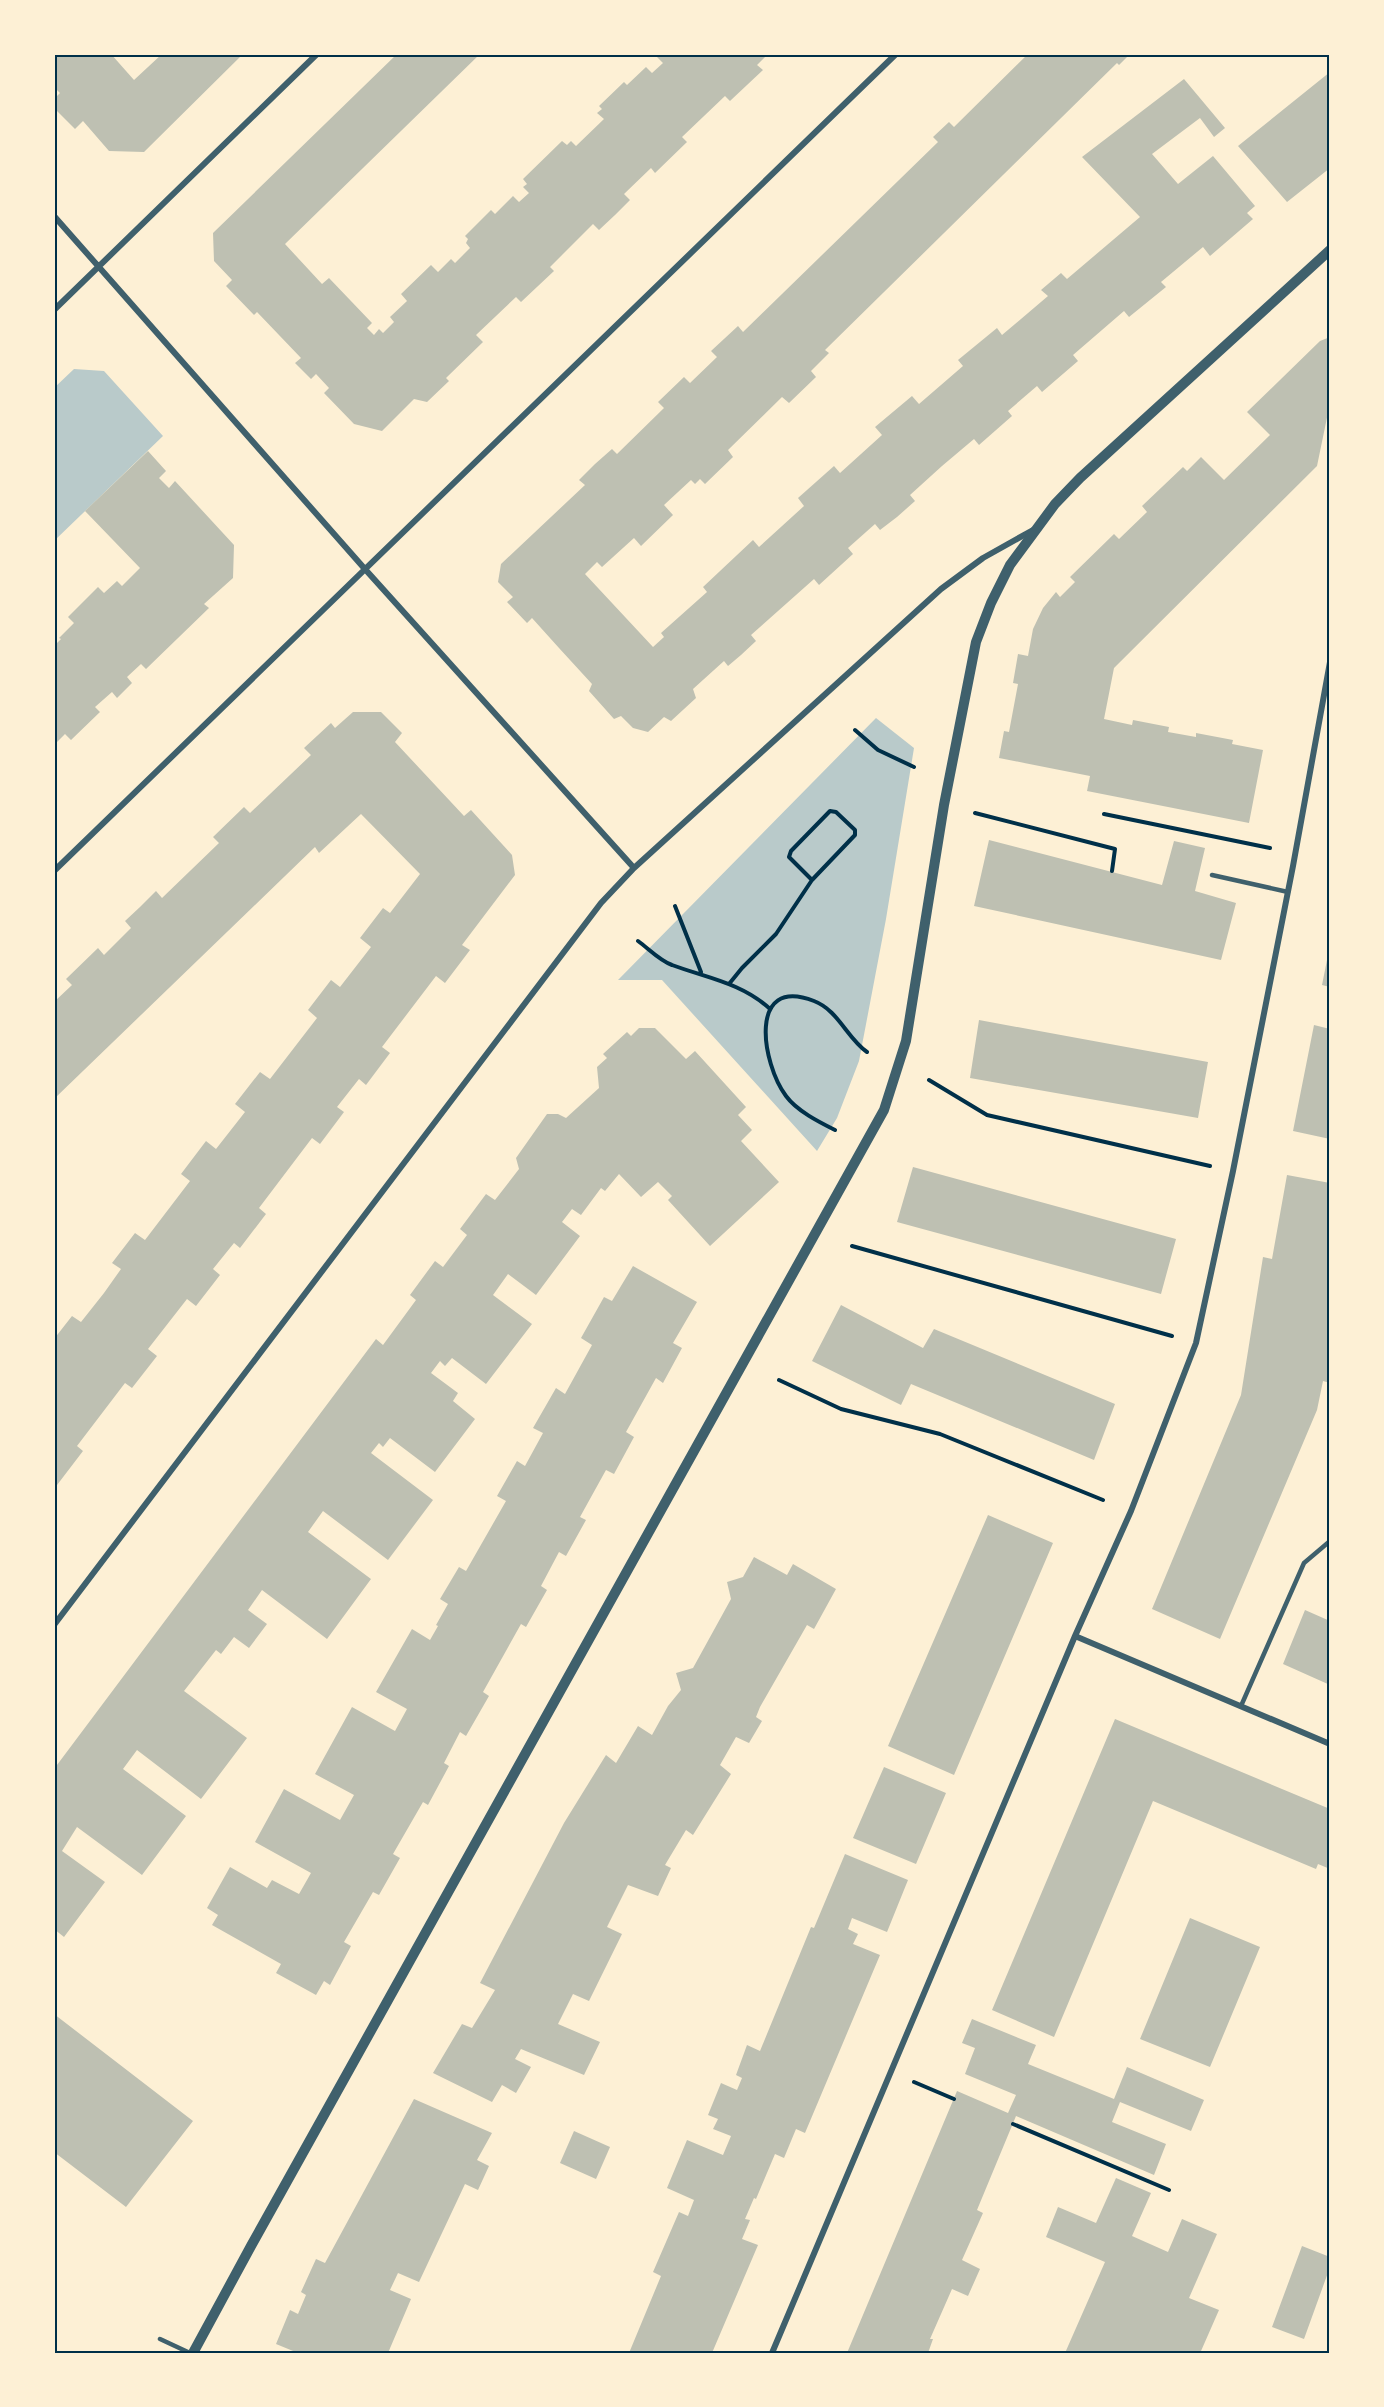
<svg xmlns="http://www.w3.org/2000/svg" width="1384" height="2407" font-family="Raleway,sans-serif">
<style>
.green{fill:#b9caca}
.building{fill:#bec0b2}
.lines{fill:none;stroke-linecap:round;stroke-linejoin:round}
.path{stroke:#003049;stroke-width:4}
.service{stroke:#3f606c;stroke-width:4.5}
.minor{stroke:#3f606c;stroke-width:6}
.tertiary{stroke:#3f606c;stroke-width:10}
.neatline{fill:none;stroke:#003049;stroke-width:2}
</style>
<rect width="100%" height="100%" fill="#fdf0d5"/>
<!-- green -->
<path class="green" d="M74 369 104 371 163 436 54 541V388Z
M876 718 914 748 886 919 859 1061 837 1118 817 1151 662 980H618Z"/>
<!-- building -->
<path class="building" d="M54 54H111L134 80 162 54H243L144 152 109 151 83 121 75 129 54 108V99L60 93 54 87Z
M397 54H480L285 244 322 284 329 278 372 323 367 328 374 335 379 329 383 333 394 322 390 317 407 301 401 294 431 265 438 272 451 259 455 263 470 248 466 243 468 239 465 236 491 210 495 214 513 196 519 202 529 193 523 187 527 184 523 179 562 141 567 145 571 141 576 146 604 119 597 113 602 109 599 106 624 82 627 85 646 67 652 73 663 63 657 57 661 54H768L757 65 763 70 747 85 730 101 725 96 682 137 687 142 655 173 651 168 624 194 630 200 615 215 599 230 593 224 550 267 554 271 521 302 516 297 476 335 483 342 446 378 449 381 427 402 414 399 382 431 354 424 324 393 329 388 316 374 311 379 295 363 301 358 257 312 254 315 226 286 232 280 214 261 213 233Z
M1028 54H1130L1119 65 1117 63 825 350 829 353 811 371 816 377 789 403 782 397 728 450 733 457 705 484 700 479 695 484 691 480 664 505 673 515 641 546 634 538 602 567 597 562 585 574 653 647 664 637 661 633 707 592 703 587 753 540 759 547 804 506 798 498 834 466 840 473 882 435 875 427 912 396 919 404 963 366 958 360 997 328 1002 335 1048 296 1041 290 1061 273 1067 279 1140 217 1082 157 1184 79 1225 128 1214 137 1200 118 1152 154 1178 184 1213 156 1255 206 1247 213 1253 219 1210 256 1203 247 1161 282 1166 287 1129 317 1124 311 1073 355 1078 361 1042 392 1037 386 1008 411 1012 416 979 445 974 439 942 466 910 495 915 501 897 517 880 530 875 524 848 548 853 554 819 585 814 579 751 635 756 641 741 655 728 666 724 661 693 689 696 698 671 721 664 717 648 732 633 728 621 716 614 719 589 691 592 684 559 648 532 618 527 623 507 602 513 597 498 582 501 564 585 485 579 480 595 464 612 449 617 454 664 408 658 402 684 377 690 383 717 357 711 351 738 326 743 332 938 142 933 137 949 122 954 127Z
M1330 72V168L1287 202 1238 146Z
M1330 337V403L1317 466 1114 668 1104 719 1132 725 1133 720 1169 727 1168 732 1196 737V733L1233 740 1232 744 1263 750 1249 823 1087 791 1090 776 999 758 1004 731 1009 732 1018 684 1013 683 1018 654 1028 656 1033 629 1043 608 1056 592 1060 597 1075 582 1070 577 1114 534 1119 539 1147 512 1142 506 1183 467 1187 471 1201 457 1224 480 1270 435 1247 412 1320 341Z
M148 451 166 471 159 478 169 488 175 481 234 545 233 578 204 604 209 608 146 669 141 664 127 677 132 683 117 698 112 692 95 707 100 712 71 740 65 734 54 745V646L61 639 59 638 74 623 68 617 98 587 104 593 117 581 122 586 140 568 85 511Z
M353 712H381L402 733 395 742 464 816 471 810 512 855 515 875 462 945 470 950 445 983 436 976 382 1047 390 1053 366 1085 359 1079 337 1107 344 1112 320 1144 312 1138 259 1208 266 1214 240 1248 234 1243 213 1269 220 1275 196 1306 187 1299 148 1349 157 1356 132 1388 125 1383 77 1446 83 1451 54 1489V1358L56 1355 54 1339 72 1316 81 1322 104 1293 121 1269 112 1263 135 1233 145 1240 190 1181 181 1174 206 1141 216 1149 245 1112 235 1104 260 1072 270 1079 317 1018 308 1010 331 980 340 987 371 947 360 938 383 908 390 913 420 874 361 814 319 853 315 847 54 1099V1002L72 985 66 979 98 948 104 955 131 928 125 921 140 907 156 891 162 898 219 843 213 837 244 807 250 813 311 755 304 748 331 723 335 728Z
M989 840 1162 885 1174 841 1205 848 1195 891 1236 903 1221 960 974 906Z
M1329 950H1330V987L1322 985Z
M979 1020 1208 1062 1198 1118 970 1078Z
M1314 1025 1330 1029V1139L1293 1131Z
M639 1028H655L686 1059 695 1051 746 1107 738 1115 752 1130 741 1141 779 1182 710 1246 668 1200 672 1196 658 1182 641 1197 619 1174 605 1191 601 1188 581 1215 572 1209 562 1222 580 1236 536 1295 508 1274 493 1295 532 1324 486 1384 452 1358 445 1366 440 1361 431 1373 458 1393 453 1401 475 1419 435 1472 390 1438 383 1447 379 1443 371 1453 433 1500 388 1560 323 1511 308 1532 371 1579 327 1639 262 1590 248 1610 267 1624 249 1648 234 1637 221 1654 216 1650 184 1691 247 1738 201 1799 137 1750 123 1769 186 1816 142 1875 77 1827 62 1851 105 1882 64 1937 54 1929V1769L376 1339 383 1345 416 1300 410 1295 435 1261 443 1267 467 1235 460 1229 486 1194 495 1200 519 1169 516 1158 547 1114H558L566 1118 599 1088 597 1067 607 1058 603 1054 627 1032 631 1036Z
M913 1167 1176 1239 1161 1294 897 1222Z
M1287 1175 1330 1183V1383L1323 1381 1317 1410 1220 1639 1152 1609 1241 1395 1263 1257 1272 1259Z
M633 1266 697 1302 673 1343 682 1348 663 1383 656 1378 626 1432 634 1437 614 1474 606 1470 580 1517 586 1520 566 1556 559 1552 541 1586 547 1590 526 1627 521 1624 483 1692 489 1696 466 1736 460 1732 444 1763 449 1766 428 1805 423 1802 393 1854 400 1858 379 1895 373 1892 344 1942 351 1946 330 1985 324 1981 316 1995 276 1973 281 1964 212 1925 218 1915 207 1908 230 1867 267 1888 272 1880 299 1894 311 1873 255 1842 284 1789 340 1820 354 1795 315 1774 352 1707 395 1731 407 1709 376 1692 412 1629 430 1640 438 1626 436 1625 448 1604 440 1599 459 1567 466 1571 506 1501 497 1496 517 1461 525 1466 543 1433 533 1428 556 1388 565 1394 592 1345 581 1338 604 1297 612 1301Z
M841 1305 923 1348 934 1329 1115 1404 1094 1460 911 1384 901 1405 812 1361Z
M988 1515 1053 1543 954 1775 888 1746Z
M754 1557 787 1575 793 1564 836 1589 814 1629 807 1625 760 1707 756 1717 762 1721 749 1743 736 1737 720 1765 731 1774 693 1835 686 1830 665 1865 671 1868 658 1896 628 1885 607 1927 622 1934 589 2001 573 1994 558 2024 600 2042 584 2075 521 2049 515 2059 531 2067 516 2093 502 2085 492 2102 433 2073 462 2024 472 2028 495 1990 480 1983 564 1823 606 1755 616 1763 638 1726 652 1735 668 1706 681 1690 676 1673 693 1668 731 1599 727 1582 743 1577Z
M1305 1610 1330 1621V1685L1283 1664Z
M1115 1719 1330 1809V1869L1318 1864 1316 1869 1153 1801 1054 2037 992 2010Z
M884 1767 946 1793 916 1864 853 1838Z
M845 1854 908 1880 887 1932 852 1918 848 1929 858 1934 853 1944 880 1955 805 2133 796 2129 784 2158 775 2154 756 2199 754 2198 745 2219 750 2220 742 2239 758 2245 712 2353H629L661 2276 653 2272 679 2212 688 2216 694 2200 667 2188 687 2140 723 2155 731 2136 713 2129 718 2119 708 2115 721 2083 737 2090 742 2078 736 2075 747 2045 760 2051 811 1927 814 1928Z
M1190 1918 1260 1947 1210 2067 1140 2039Z
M54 2014 193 2121 126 2207 54 2152Z
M972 2019 1036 2045 1028 2064 1114 2099 1127 2067 1204 2100 1191 2131 1120 2102 1112 2122 1166 2144 1154 2175 1016 2116 977 2210 983 2213 962 2260 980 2269 968 2296 952 2289 930 2339H933L928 2353H847L957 2091 1008 2113 1016 2095 965 2074 975 2048 962 2043Z
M414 2099 492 2133 477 2160 489 2166 478 2190 465 2184 419 2282 398 2273 390 2290 411 2299 388 2353H298L276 2344 290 2310 298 2314 306 2295 301 2292 316 2259 325 2263Z
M574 2131 610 2147 596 2179 560 2163Z
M1116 2178 1151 2193 1132 2236 1168 2252 1182 2219 1217 2234 1189 2298 1219 2310 1201 2351 1205 2353H1065L1105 2262 1046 2237 1058 2207 1096 2223Z
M1302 2246 1330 2257V2267L1304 2339 1272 2327Z"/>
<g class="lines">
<!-- path -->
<path class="path" d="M855 730 878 750 914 767
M975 813 1115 849 1112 871
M1104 814 1270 848
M675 906 701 972
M638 941C649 949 660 961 672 965 707 978 742 983 770 1009
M729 984 742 968 776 934 812 880 855 835V830L836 812 830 811 791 851 789 857 812 880
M929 1080 987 1115 1210 1166
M835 1130C819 1122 797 1111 786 1096 762 1064 747 975 814 1001 838 1010 847 1038 867 1052
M852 1246 1172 1336
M779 1380 841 1409 940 1434 1103 1500
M914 2082 954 2099
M1013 2124 1169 2190"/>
<!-- service -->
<path class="service" d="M1212 875 1288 892
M1241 1706 1304 1563 1330 1541
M160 2339 190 2353"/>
<!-- minor -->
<path class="minor" d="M54 216 364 568 634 868
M54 310 317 54
M54 871 896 54
M54 1625 601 903 634 868 941 589 983 558 1033 530
M1075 1636 1330 1744
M772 2353 1075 1636 1131 1511 1196 1343 1233 1171 1293 866 1330 662"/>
<!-- tertiary -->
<path class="tertiary" d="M193 2353 251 2246 884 1110 906 1041 944 805 976 642 991 603 1010 565 1055 504 1080 478 1330 250"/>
</g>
<!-- border -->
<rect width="1384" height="2407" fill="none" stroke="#fdf0d5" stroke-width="111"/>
<rect x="56" y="56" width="1272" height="2296" class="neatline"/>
</svg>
